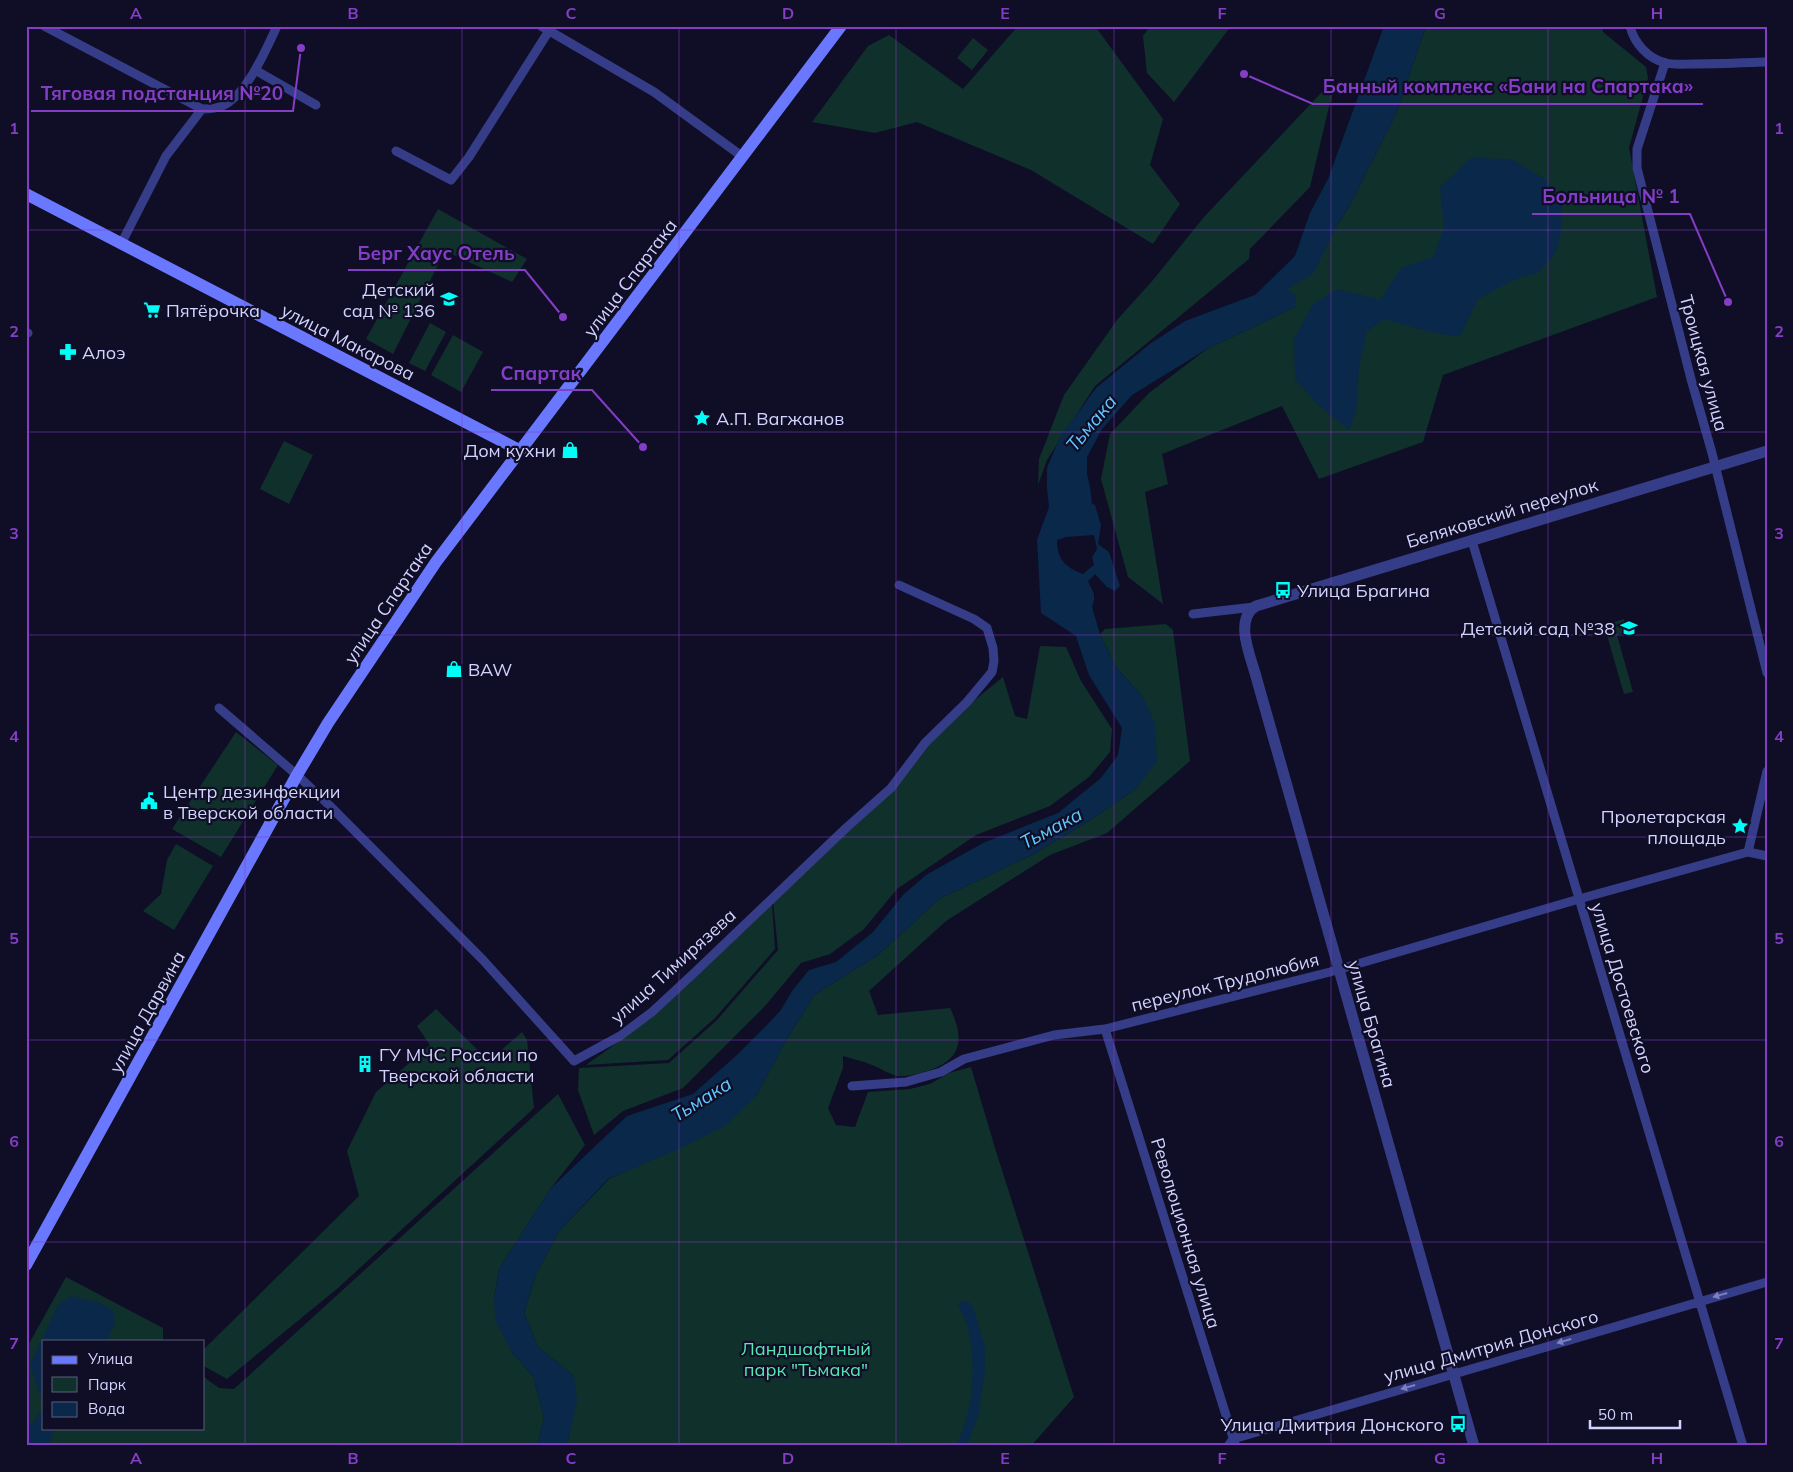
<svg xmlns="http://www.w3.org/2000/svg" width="1793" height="1472" font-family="Mulish,sans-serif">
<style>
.green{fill:#10302c}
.water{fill:#09284a;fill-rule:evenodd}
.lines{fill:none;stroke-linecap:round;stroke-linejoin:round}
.minor{stroke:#363d88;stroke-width:9}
.tertiary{stroke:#363d88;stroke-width:11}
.secondary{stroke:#6a78ff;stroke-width:12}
.oneway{fill:#7d80be}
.grid{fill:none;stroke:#843dc5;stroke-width:1;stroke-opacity:0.55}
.labels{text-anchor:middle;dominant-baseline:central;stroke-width:4.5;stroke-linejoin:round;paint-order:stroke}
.street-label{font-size:18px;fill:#d3d3ff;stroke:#0f0e26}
.poi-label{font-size:18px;fill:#d3d3ff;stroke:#0f0e26;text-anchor:start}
.park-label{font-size:18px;fill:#58e6b2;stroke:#0f0e26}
.water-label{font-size:19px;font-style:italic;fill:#61c8ff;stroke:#0f0e26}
.leader{fill:none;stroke:#843dc5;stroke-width:2}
.callout-dot{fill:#843dc5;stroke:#0f0e26;stroke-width:2}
.callout-label{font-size:19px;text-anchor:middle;font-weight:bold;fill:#843dc5;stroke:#0f0e26;stroke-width:4.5;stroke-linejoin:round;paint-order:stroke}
.neatline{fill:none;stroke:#843dc5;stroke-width:2}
.grid-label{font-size:16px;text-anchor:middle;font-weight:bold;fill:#843dc5}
</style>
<rect width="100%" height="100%" fill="#0f0e26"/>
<!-- green -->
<path class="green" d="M1018 26H1095L1163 119 1150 165 1180 204 1153 244 1031 170 917 122 875 133 812 122 868 46 889 35 963 89Z
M1150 26H1231L1174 102 1147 73 1143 36Z
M1426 26H1602L1603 32 1646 67 1648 78 1629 148 1657 297 1443 375 1423 442 1319 479 1282 406 1162 454 1168 484 1145 492 1163 604 1128 577 1101 479 1110 434 1149 393 1207 349 1295 307 1287 289 1338 224 1349 207 1396 114Z
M973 38 988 50 972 70 957 58Z
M1336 77 1310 187 1250 249 1249 259 1095 386 1047 460 1038 485 1039 459 1064 395 1117 320 1153 280 1204 217Z
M438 209 527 259 512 282 445 251 393 354 366 339Z
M430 323 446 332 425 371 409 363Z
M453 335 483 352 461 392 431 375Z
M284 441 313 455 289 504 260 489Z
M1624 619 1627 632 1617 635 1633 692 1624 694 1604 625Z
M1166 624 1173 630 1190 761 1107 833 1050 855 946 921 869 991 878 1015 950 1008C965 1039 962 1060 927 1071 919 1074 906 1077 897 1076 889 1074 880 1068 872 1065 863 1061 852 1059 843 1056V1068L828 1108 836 1125 855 1127 868 1092 910 1089 930 1084 949 1073 971 1067 995 1148 1074 1397 1031 1446H567L570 1431 574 1376 538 1347 524 1313 536 1274 559 1231 609 1179 641 1164 757 1095 781 1049 814 995 878 955 939 899 1034 854 1092 819 1137 788 1142 696 1116 667 1100 634 1105 629Z
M1040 646 1066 647 1081 681 1112 729 1110 752 1089 777 1050 806 976 835 897 889 864 929 830 954 801 963 765 1006 683 1088 623 1111 594 1135 578 1090 579 1068 669 1063 717 1020 778 950 773 901 971 703 1003 677 1015 716 1027 719Z
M236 732 278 765 221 857 172 829Z
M176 844 213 866 174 930 143 911 161 894 167 860Z
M772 904 775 949 715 1018 668 1060 586 1065 650 1019 690 983Z
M436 1009 489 1061 522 1032 527 1040 534 1108 338 1288 227 1379 204 1366V1349L359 1196 347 1151 376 1092 430 1045 417 1026Z
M558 1094 585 1145 551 1188 499 1269 494 1298 512 1352 533 1376 544 1418 537 1446H26V1349L66 1277 163 1328V1341H44V1428H204V1377L219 1388 234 1389Z"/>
<!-- water -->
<path class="water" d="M1384 26H1426L1396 114 1349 207 1338 224 1313 274 1287 289 1296 296 1295 307 1207 349 1132 395 1102 429 1087 457V474L1090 487 1092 504 1095 505 1101 525 1098 544 1109 552 1120 586 1115 591 1107 587 1095 574 1088 581 1094 594V600L1092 607 1100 634 1116 667 1142 696 1155 723 1157 761 1137 788 1092 819 1034 854 939 899 878 955 814 995 781 1049 757 1095 726 1125 679 1149 608 1179 559 1231 536 1274 524 1313 538 1347 574 1376 577 1401 567 1446H537L544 1418 533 1376 512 1352 495 1320 494 1298 499 1269 551 1188 627 1116 693 1094 738 1054 765 1027 781 1010 792 991 809 970 836 962 873 932 903 895 926 875 983 843 1058 813 1101 778 1118 755 1122 728 1089 675 1076 636 1041 613 1037 540 1049 507 1047 488V468L1060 437 1096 388 1151 343 1185 321 1255 295 1295 256 1310 213 1328 179ZM1094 535 1097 549 1092 557 1094 565 1083 574C1065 567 1057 559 1057 540L1066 537Z
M1471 158 1511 159 1545 179 1562 202 1561 232 1556 252 1538 273 1513 280 1478 299 1460 336 1437 334 1384 319 1367 331 1359 367 1356 412 1349 430 1317 404 1295 379 1294 339 1313 304 1337 289 1380 300 1401 268 1433 257 1444 228 1440 187Z
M72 1296 100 1303 112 1310 115 1322 107 1341H44V1428H54L49 1446H26V1425L32 1424 44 1407 30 1365 58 1305Z
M965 1300 969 1302 973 1307 985 1347V1370L978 1417 966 1446H956C972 1415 976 1372 970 1338 969 1327 963 1315 958 1305Z"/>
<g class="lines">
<!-- minor -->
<path class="minor" d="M44 26 202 109
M541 26 654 92 743 157
M1630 26C1634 43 1648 59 1666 63 1674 65 1684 64 1693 64 1718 64 1742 63 1767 62
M1665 63 1637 149V168L1691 379 1712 453 1767 673
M255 70 316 105
M396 151 451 180 469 157 552 26
M121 244 166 156 202 109C209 109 216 109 222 106 246 96 266 50 277 26
M26 332 28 333
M1472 541 1743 1446
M1193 614 1254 607
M219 708 297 775 330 806 483 960 574 1061 620 1036 652 1012 693 974 846 828 891 788 925 743 967 702 992 672 994 661 993 648 987 628 974 619 899 585
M1748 852 1767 771
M1105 1029 1235 1444
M852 1086 906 1082 941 1072 964 1059 1054 1035 1105 1029 1330 972 1579 899 1748 852 1767 856
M1228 1446 1233 1439 1767 1282"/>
<!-- tertiary -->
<path class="tertiary" d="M1474 1446 1255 673C1250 655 1234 619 1256 606L1767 451"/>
<!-- secondary -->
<path class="secondary" d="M26 194 521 451
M26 1265 297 775 328 723 436 562 841 26"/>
</g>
<!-- one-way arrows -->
<defs><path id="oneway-solid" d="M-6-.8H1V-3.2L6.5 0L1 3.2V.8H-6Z" transform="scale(1.25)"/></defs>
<g class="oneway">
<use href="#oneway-solid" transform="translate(1720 1295) rotate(164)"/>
<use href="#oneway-solid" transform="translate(1564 1341) rotate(164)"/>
<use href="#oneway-solid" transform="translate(1408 1387) rotate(164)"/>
</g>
<!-- grid -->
<path class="grid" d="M245 26V1446M462 26V1446M679 26V1446M896 26V1446M1114 26V1446M1331 26V1446M1548 26V1446M26 230H1767M26 432H1767M26 635H1767M26 837H1767M26 1040H1767M26 1242H1767"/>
<!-- icons -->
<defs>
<g id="school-bare" transform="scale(1.35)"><path d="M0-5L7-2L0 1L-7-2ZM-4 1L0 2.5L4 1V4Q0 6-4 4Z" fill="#00fef9" stroke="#0f0e26" stroke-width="2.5" paint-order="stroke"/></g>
<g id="supermarket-bare" transform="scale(1.35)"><path d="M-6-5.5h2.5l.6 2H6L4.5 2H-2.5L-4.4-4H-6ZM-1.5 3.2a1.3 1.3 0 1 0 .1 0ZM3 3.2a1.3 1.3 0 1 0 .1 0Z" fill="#00fef9" stroke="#0f0e26" stroke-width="2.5" paint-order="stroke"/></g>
<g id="pharmacy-bare" transform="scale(1.35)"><path d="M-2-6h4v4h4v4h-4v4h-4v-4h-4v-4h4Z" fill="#00fef9" stroke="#0f0e26" stroke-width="2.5" paint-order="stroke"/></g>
<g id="sight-bare" transform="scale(1.35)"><path d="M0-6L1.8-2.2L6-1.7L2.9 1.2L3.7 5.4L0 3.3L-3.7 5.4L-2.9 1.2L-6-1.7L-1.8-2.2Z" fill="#00fef9" stroke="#0f0e26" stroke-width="2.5" paint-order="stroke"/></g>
<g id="shop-bare" transform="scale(1.35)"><path d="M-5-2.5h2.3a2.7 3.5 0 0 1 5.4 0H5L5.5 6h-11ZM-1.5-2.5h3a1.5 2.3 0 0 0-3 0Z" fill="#00fef9" stroke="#0f0e26" stroke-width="2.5" paint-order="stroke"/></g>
<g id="bus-bare" transform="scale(1.35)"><path d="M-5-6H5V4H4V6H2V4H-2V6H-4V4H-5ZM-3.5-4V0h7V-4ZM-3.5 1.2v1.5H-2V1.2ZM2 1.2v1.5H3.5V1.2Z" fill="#00fef9" stroke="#0f0e26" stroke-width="2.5" paint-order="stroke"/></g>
<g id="civic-bare" transform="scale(1.35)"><path d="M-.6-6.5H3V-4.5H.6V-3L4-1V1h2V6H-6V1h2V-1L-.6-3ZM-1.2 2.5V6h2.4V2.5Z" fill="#00fef9" stroke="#0f0e26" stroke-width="2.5" paint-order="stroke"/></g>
<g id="building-bare" transform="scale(1.35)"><path d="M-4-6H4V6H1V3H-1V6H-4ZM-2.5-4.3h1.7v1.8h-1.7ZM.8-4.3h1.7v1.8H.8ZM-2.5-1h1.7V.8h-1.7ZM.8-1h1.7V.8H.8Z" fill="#00fef9" stroke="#0f0e26" stroke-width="2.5" paint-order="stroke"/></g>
</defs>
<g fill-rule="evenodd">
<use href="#school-bare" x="449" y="299"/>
<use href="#supermarket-bare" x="152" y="310"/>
<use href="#pharmacy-bare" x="68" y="352"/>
<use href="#sight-bare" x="702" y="418"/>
<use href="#shop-bare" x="570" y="450"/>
<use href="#bus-bare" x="1283" y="590"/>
<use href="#school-bare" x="1629" y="628"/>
<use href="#shop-bare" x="454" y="669"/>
<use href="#civic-bare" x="149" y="801"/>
<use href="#sight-bare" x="1740" y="826"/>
<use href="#building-bare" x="365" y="1064"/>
<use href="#bus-bare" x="1458" y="1424"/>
</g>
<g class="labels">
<!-- street labels -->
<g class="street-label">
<text transform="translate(630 278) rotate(-53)">улица Спартака</text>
<text transform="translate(348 342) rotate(27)">улица Макарова</text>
<text transform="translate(1704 363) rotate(75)">Троицкая улица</text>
<text transform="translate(1502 513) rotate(-17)">Беляковский переулок</text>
<text transform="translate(388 603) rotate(-56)">улица Спартака</text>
<text transform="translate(673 966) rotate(-42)">улица Тимирязева</text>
<text transform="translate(1225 982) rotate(-14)">переулок Трудолюбия</text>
<text transform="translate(1623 988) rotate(73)">улица Достоевского</text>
<text transform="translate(147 1012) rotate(-61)">улица Дарвина</text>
<text transform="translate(1372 1024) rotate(74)">улица Брагина</text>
<text transform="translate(1186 1233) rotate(73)">Революционная улица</text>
<text transform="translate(1491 1346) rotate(-16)">улица Дмитрия Донского</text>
</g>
<!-- poi labels -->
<g class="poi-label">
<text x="435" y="289" text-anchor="end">Детский<tspan x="435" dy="21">сад № 136</tspan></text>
<text x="166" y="310">Пятёрочка</text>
<text x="82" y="352">Алоэ</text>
<text x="716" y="418">А.П. Вагжанов</text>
<text x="556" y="450" text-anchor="end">Дом кухни</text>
<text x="1297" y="590">Улица Брагина</text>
<text x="1615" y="628" text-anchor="end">Детский сад №38</text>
<text x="468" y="669">BAW</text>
<text x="163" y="791">Центр дезинфекции<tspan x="163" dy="21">в Тверской области</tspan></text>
<text x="1726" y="816" text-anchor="end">Пролетарская<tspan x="1726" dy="21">площадь</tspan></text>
<text x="379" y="1054">ГУ МЧС России по<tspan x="379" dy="21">Тверской области</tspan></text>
<text x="1444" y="1424" text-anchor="end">Улица Дмитрия Донского</text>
</g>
<!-- park labels -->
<g class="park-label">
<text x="806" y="1348">Ландшафтный<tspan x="806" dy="21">парк "Тьмака"</tspan></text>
</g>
<!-- water labels -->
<g class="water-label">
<text transform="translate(1091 423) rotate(-50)">Тьмака</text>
<text transform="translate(1051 828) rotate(-28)">Тьмака</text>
<text transform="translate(701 1099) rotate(-32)">Тьмака</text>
</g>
</g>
<!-- callouts -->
<path class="leader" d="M1244 74L1313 104H1703M301 48L293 111H31M1728 302L1690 214H1532M563 317L525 270H348M643 447L592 390H491"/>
<g class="callout-dot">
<circle cx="1244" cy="74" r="5"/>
<circle cx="301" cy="48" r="5"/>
<circle cx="1728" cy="302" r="5"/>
<circle cx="563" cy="317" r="5"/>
<circle cx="643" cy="447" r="5"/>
</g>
<g class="callout-label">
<text x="1508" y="93">Банный комплекс «Бани на Спартака»</text>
<text x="162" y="100">Тяговая подстанция №20</text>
<text x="1611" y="203">Больница № 1</text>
<text x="436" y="260">Берг Хаус Отель</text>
<text x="541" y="380">Спартак</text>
</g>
<!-- border -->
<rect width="1793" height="1472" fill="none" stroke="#0f0e26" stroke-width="55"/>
<!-- legend -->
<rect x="42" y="1340" width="162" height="90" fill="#0f0e26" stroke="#5d5d7d"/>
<rect x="52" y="1356" width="25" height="8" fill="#6a78ff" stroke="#5d5d7d"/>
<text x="88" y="1364" font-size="15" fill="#d3d3ff">Улица</text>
<rect x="52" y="1377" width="25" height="15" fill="#10302c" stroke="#5d5d7d"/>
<text x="88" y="1390" font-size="15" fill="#d3d3ff">Парк</text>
<rect x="52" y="1402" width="25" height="15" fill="#09284a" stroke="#5d5d7d"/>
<text x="88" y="1414" font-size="15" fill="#d3d3ff">Вода</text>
<!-- scale -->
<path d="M1590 1420v8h90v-8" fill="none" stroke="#d3d3ff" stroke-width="2.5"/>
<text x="1598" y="1420" font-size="15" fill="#d3d3ff" stroke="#0f0e26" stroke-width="4" paint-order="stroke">50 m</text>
<rect x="28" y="28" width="1738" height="1416" class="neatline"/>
<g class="grid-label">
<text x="136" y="19">A</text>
<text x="353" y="19">B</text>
<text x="571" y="19">C</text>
<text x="788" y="19">D</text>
<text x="1005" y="19">E</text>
<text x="1222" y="19">F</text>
<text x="1440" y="19">G</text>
<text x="1657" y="19">H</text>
<text x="14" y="134">1</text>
<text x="1779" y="134">1</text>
<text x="14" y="337">2</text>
<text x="1779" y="337">2</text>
<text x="14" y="539">3</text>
<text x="1779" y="539">3</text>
<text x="14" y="742">4</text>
<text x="1779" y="742">4</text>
<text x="14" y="944">5</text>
<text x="1779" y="944">5</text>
<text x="14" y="1147">6</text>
<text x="1779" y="1147">6</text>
<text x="14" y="1349">7</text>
<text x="1779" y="1349">7</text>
<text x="136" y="1464">A</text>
<text x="353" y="1464">B</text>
<text x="571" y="1464">C</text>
<text x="788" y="1464">D</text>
<text x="1005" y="1464">E</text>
<text x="1222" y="1464">F</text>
<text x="1440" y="1464">G</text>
<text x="1657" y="1464">H</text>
</g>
</svg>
